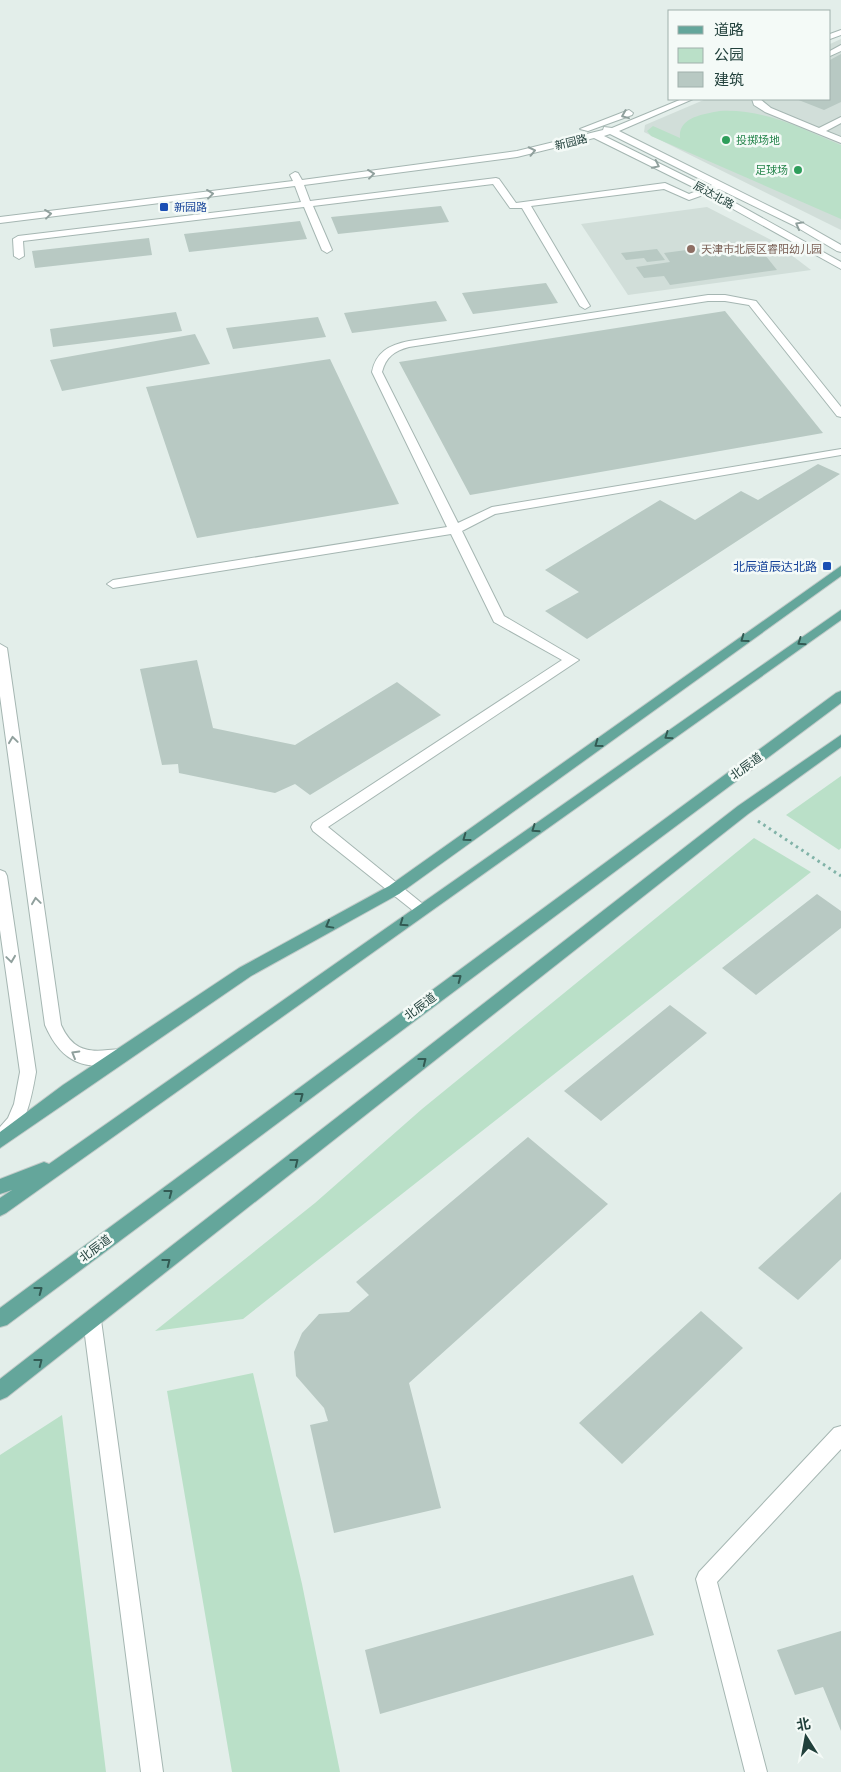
<svg xmlns="http://www.w3.org/2000/svg" width="841" height="1772" font-family="Ubuntu,'Noto Sans SC',sans-serif">
<style>
.built{fill:#d1ded9}
.green{fill:#bae0c8}
.building{fill:#b8c9c3}
.lines{fill:none;stroke-linecap:round;stroke-linejoin:round}
.minor-casing{stroke:#a5b6b2;stroke-width:2}
.major-casing{stroke:#c1cac8;stroke-width:2}
.path{stroke:#81b3a8;stroke-width:3;stroke-dasharray:2.5 4;stroke-linecap:butt}
.minor{fill:#fff;fill-rule:evenodd}
.major{fill:#64a69b;fill-rule:evenodd}
.oneway{stroke:#90a09d}
.oneway2{stroke:#325a53}
.leisure-dot{fill:#2e9e5b;stroke:#f4faf7;stroke-width:2}
.transit-dot{fill:#1a4fb4;stroke:#f4faf7;stroke-width:2}
.education-dot{fill:#8d6e63;stroke:#f4faf7;stroke-width:2}
.labels{text-anchor:middle;dominant-baseline:central;stroke-width:5;stroke-linejoin:round;paint-order:stroke}
.far-leisure-label{font-size:11px;fill:#27864d;stroke:#f4faf7;text-anchor:start}
.far-street-label{font-size:11px;fill:#21403b;stroke:#f4faf7}
.far-transit-label{font-size:11px;fill:#164399;stroke:#f4faf7;text-anchor:start}
.far-education-label{font-size:11px;fill:#785e54;stroke:#f4faf7;text-anchor:start}
.transit-label{font-size:12px;fill:#164399;stroke:#f4faf7;text-anchor:end}
.street-label{font-size:12px;fill:#21403b;stroke:#f4faf7}
</style>
<rect width="100%" height="100%" fill="#e3eeea"/>
<!-- built -->
<path class="built" d="M841 39V230L644 132 645 125 706 99H830V44Z
M707 207 773 241 811 270 628 295 581 224Z"/>
<!-- green -->
<path class="green" d="M720 111C766 109 800 128 841 145V219L651 136 647 131 653 126 680 138C678 117 704 114 720 111Z
M841 776V848L839 850 786 815Z
M754 838 811 872 243 1319 155 1331 315 1203 422 1109Z
M253 1373 302 1584 340 1772H232L167 1391Z
M62 1415 106 1772H0V1455Z"/>
<!-- building -->
<path class="building" d="M841 54V102L824 110 796 99H830V60Z
M441 206 449 222 338 234 331 217Z
M300 221 307 239 189 252 184 234Z
M149 238 152 255 35 268 32 251Z
M754 241 777 270 670 285 664 276 644 278 636 267 670 262 664 253Z
M657 249 665 260 647 262 644 258 626 260 621 253Z
M546 283 558 303 473 314 462 293Z
M436 301 447 321 352 333 344 313Z
M725 311 823 433 470 495 399 362Z
M176 312 182 331 53 347 50 329Z
M318 317 326 337 233 349 226 328Z
M195 334 210 364 62 391 50 360Z
M330 359 399 504 197 538 146 387Z
M818 464 840 474 587 639 545 611 579 592 545 570 660 500 695 520 741 491 758 500Z
M197 660 213 728 295 745 397 682 441 715 310 795 295 784 275 793 179 773 178 764 162 765 140 669Z
M817 894 841 911V928L756 995 722 968Z
M670 1005 707 1033 601 1121 564 1091Z
M528 1137 608 1204 409 1383 441 1508 334 1533 310 1425 328 1421 324 1408 296 1376 294 1352 302 1333 319 1314 349 1312 369 1295 356 1282Z
M841 1192V1259L798 1300 758 1268Z
M701 1311 743 1348 622 1464 579 1423Z
M633 1575 654 1635 380 1714 365 1650Z
M841 1631V1731L823 1687 795 1695 777 1650Z"/>
<g class="lines">
<!-- minor casing -->
<g class="minor-casing">
<path id="minor" d="M841 30V35L830 39V34Z
M841 45V51L830 56V51Z
M682 99H693L619 131 799 221 841 245V252L837 251 793 225 719 189 714 191 841 262V269L706 194 689 200 664 189 531 206 590 306 585 309 580 306 522 208H510L493 184 313 206 332 250 327 253 322 250 304 207 23 241 24 256 19 259 14 256 13 239 18 236 301 202 295 186 0 223V217L293 181 290 175 295 172 298 173 302 180 517 151 603 130 604 127 612 128ZM610 134 712 185 707 187 604 136ZM594 138 699 190 689 194 665 183 516 203 499 179 496 178 310 201 304 185 517 157Z
M752 99H760L771 108 819 128 841 117V123L826 131 841 137V143L765 112 754 105Z
M629 110 633 113 632 115 588 131 580 129Z
M708 295H725L756 301 841 407V417L837 416 749 305 725 301H708L409 347C394 351 386 357 382 372L458 523 492 507 841 449V455L495 514 462 531 504 616 579 660 328 827 429 909 426 913H416L313 831 311 827 313 823 562 660 494 622 451 534 113 588 107 584 113 580 447 527 372 372C376 352 389 345 409 341Z
M0 644 7 648 61 1025C71 1047 84 1053 108 1050 115 1050 121 1048 128 1050L130 1055 128 1060C87 1073 62 1064 45 1025L0 696Z
M0 870 5 872 7 876 36 1072C32 1095 25 1137 0 1146V1127L8 1118 14 1104 20 1072 0 930Z
M92 1312 99 1314 101 1320 163 1772H141L83 1320 85 1314Z
M841 1426V1449L717 1582 767 1772H745L696 1579 699 1572 834 1428Z"/>
</g>
<!-- major casing -->
<g class="major-casing">
<path id="major" d="M841 566V576L399 894 251 976 0 1148V1132L63 1085 239 968 389 886Z
M841 610V620L6 1213 0 1216V1198L12 1190 0 1194V1179L44 1162 49 1164Z
M841 691V703L7 1325 0 1327V1308L836 693Z
M841 735V747L748 814 7 1397 0 1400V1379L738 806Z"/>
</g>
<!-- path -->
<path class="path" d="M758 821 841 876"/>
<!-- minor -->
<use href="#minor" class="minor"/>
<!-- major -->
<use href="#major" class="major"/>
</g>
<!-- one-way arrows -->
<defs><path id="oneway-chevron" d="M-2-3.5L2.5 0L-2 3.5" fill="none" stroke-width="1.6" stroke-linecap="round" stroke-linejoin="round" transform="scale(1.25)"/></defs>
<g class="oneway">
<use href="#oneway-chevron" transform="translate(625 115) rotate(158)"/>
<use href="#oneway-chevron" transform="translate(532 151) rotate(-12)"/>
<use href="#oneway-chevron" transform="translate(656 165) rotate(26)"/>
<use href="#oneway-chevron" transform="translate(371 174) rotate(-7)"/>
<use href="#oneway-chevron" transform="translate(210 194) rotate(-7)"/>
<use href="#oneway-chevron" transform="translate(48 214) rotate(-7)"/>
<use href="#oneway-chevron" transform="translate(799 225) rotate(-151)"/>
<use href="#oneway-chevron" transform="translate(13 740) rotate(-98)"/>
<use href="#oneway-chevron" transform="translate(36 901) rotate(-98)"/>
<use href="#oneway-chevron" transform="translate(11 959) rotate(82)"/>
<use href="#oneway-chevron" transform="translate(75 1054) rotate(-150)"/>
</g>
<g class="oneway2">
<use href="#oneway-chevron" transform="translate(744 639) rotate(144)"/>
<use href="#oneway-chevron" transform="translate(801 642) rotate(145)"/>
<use href="#oneway-chevron" transform="translate(668 736) rotate(145)"/>
<use href="#oneway-chevron" transform="translate(598 744) rotate(144)"/>
<use href="#oneway-chevron" transform="translate(535 829) rotate(145)"/>
<use href="#oneway-chevron" transform="translate(466 838) rotate(144)"/>
<use href="#oneway-chevron" transform="translate(403 923) rotate(145)"/>
<use href="#oneway-chevron" transform="translate(329 925) rotate(151)"/>
<use href="#oneway-chevron" transform="translate(458 978) rotate(-37)"/>
<use href="#oneway-chevron" transform="translate(423 1061) rotate(-38)"/>
<use href="#oneway-chevron" transform="translate(300 1096) rotate(-37)"/>
<use href="#oneway-chevron" transform="translate(295 1162) rotate(-38)"/>
<use href="#oneway-chevron" transform="translate(169 1193) rotate(-37)"/>
<use href="#oneway-chevron" transform="translate(167 1262) rotate(-38)"/>
<use href="#oneway-chevron" transform="translate(39 1290) rotate(-37)"/>
<use href="#oneway-chevron" transform="translate(39 1362) rotate(-38)"/>
</g>
<!-- markers -->
<g class="leisure-dot">
<circle cx="726" cy="140" r="5"/>
<circle cx="798" cy="170" r="5"/>
</g>
<g class="transit-dot">
<rect x="159" y="202" width="10" height="10" rx="2.5"/>
<rect x="822" y="561" width="10" height="10" rx="2.5"/>
</g>
<circle class="education-dot" cx="691" cy="249" r="5"/>
<g class="labels">
<!-- far-leisure labels -->
<g class="far-leisure-label">
<text x="736" y="140">投掷场地</text>
<text x="788" y="170" text-anchor="end">足球场</text>
</g>
<!-- far-street labels -->
<g class="far-street-label">
<text transform="translate(571 142) rotate(-14)">新园路</text>
<text transform="translate(714 195) rotate(29)">辰达北路</text>
</g>
<!-- far-transit labels -->
<g class="far-transit-label">
<text x="174" y="207">新园路</text>
</g>
<!-- far-education labels -->
<g class="far-education-label">
<text x="701" y="249">天津市北辰区睿阳幼儿园</text>
</g>
<!-- transit labels -->
<g class="transit-label">
<text x="817" y="566">北辰道辰达北路</text>
</g>
<!-- street labels -->
<g class="street-label">
<text transform="translate(746 766) rotate(-36)">北辰道</text>
<text transform="translate(420 1006) rotate(-37)">北辰道</text>
<text transform="translate(95 1248) rotate(-37)">北辰道</text>
</g>
</g>
<!-- legend -->
<rect x="668" y="10" width="162" height="90" fill="#f4faf7" stroke="#a0b0ac"/>
<rect x="678" y="26" width="25" height="8" fill="#64a69b" stroke="#a0b0ac"/>
<text x="714" y="35" font-size="15" fill="#21403b">道路</text>
<rect x="678" y="48" width="25" height="15" fill="#bae0c8" stroke="#a0b0ac"/>
<text x="714" y="60" font-size="15" fill="#21403b">公园</text>
<rect x="678" y="72" width="25" height="15" fill="#b8c9c3" stroke="#a0b0ac"/>
<text x="714" y="85" font-size="15" fill="#21403b">建筑</text>
<!-- north arrow -->
<g transform="translate(806 1737) rotate(349)" stroke="#f4faf7" stroke-width="4" paint-order="stroke">
<path d="M0-4L9 19L0 12L-9 19Z" fill="#21403b"/>
<text y="-8" font-size="14" font-weight="bold" text-anchor="middle" fill="#21403b">北</text>
</g>
</svg>
